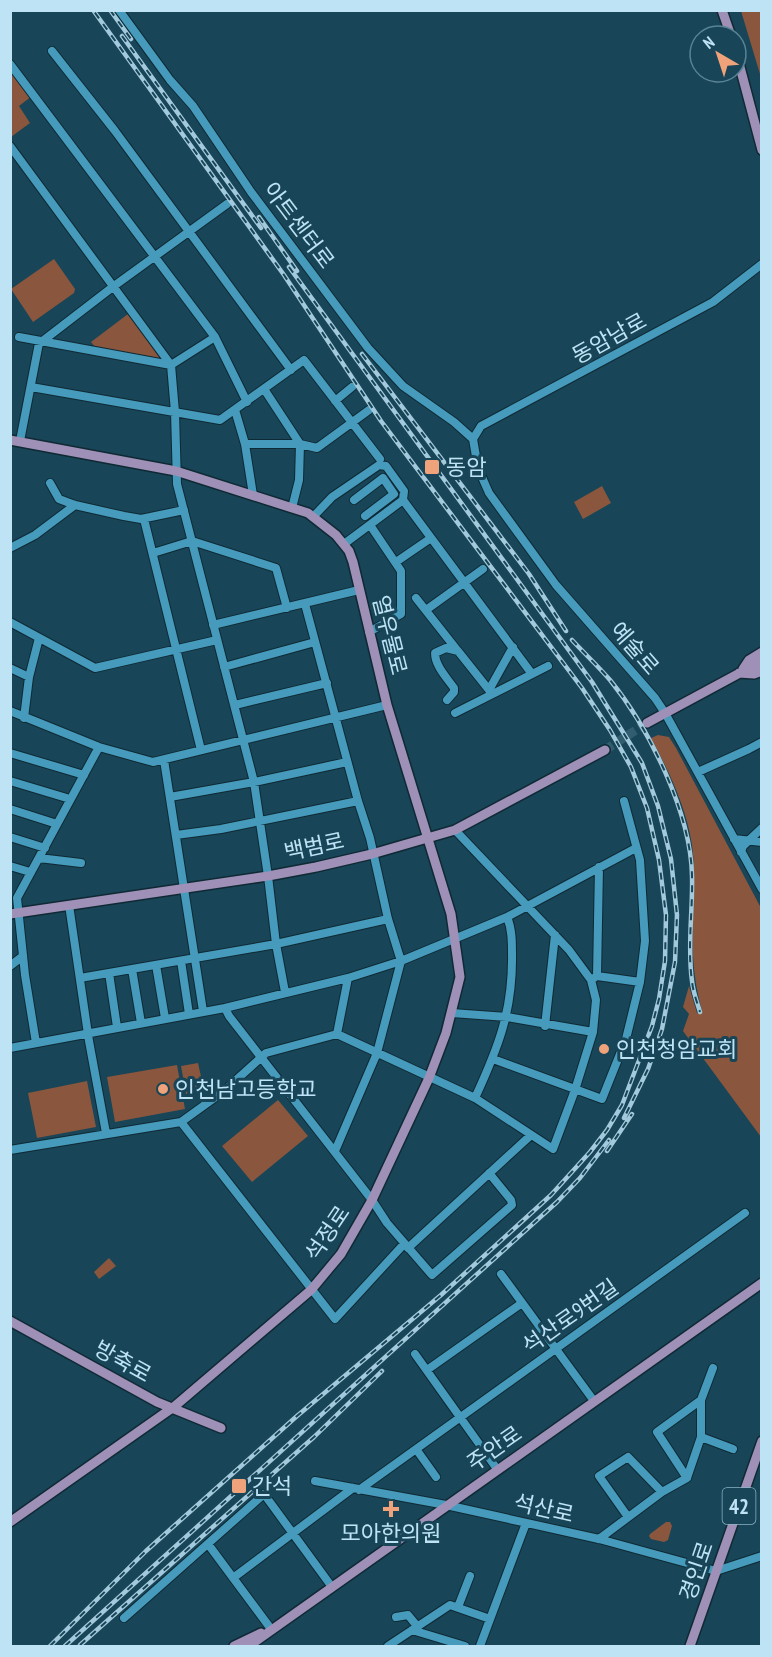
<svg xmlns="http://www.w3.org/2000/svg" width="772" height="1657" font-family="'PT Sans Narrow','Noto Sans KR',sans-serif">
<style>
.green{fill:#8a563d}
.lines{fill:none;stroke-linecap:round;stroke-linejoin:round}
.major-tunnel{stroke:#315d6f;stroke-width:9;stroke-dasharray:9 4.5;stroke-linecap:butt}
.minor-casing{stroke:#0f2a34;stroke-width:10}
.major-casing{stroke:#0f2a34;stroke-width:12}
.minor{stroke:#469abb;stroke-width:8}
.major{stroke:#9e90b7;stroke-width:9}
.rail-casing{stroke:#a3cadc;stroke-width:4.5}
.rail{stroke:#184557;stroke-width:2;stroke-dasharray:7;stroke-linecap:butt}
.poi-dot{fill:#f0a27a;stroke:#184557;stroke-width:2}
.labels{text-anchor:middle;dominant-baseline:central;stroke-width:6;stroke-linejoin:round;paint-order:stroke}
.shield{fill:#184557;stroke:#8cb4c6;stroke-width:1.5}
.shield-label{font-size:21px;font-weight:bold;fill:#bde3f5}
.street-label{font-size:22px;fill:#bde3f5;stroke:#184557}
.poi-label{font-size:22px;fill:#bde3f5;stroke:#184557;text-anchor:start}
</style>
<rect width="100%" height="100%" fill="#184557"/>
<!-- green -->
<path class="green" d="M741 11H761V80L760 74Z
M10 67 32 96 19 106 30 123 11 137Z
M54 259 75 289 74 293 33 322 11 289Z
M128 314 165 361 97 349 91 342Z
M602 486 611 503 583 519 574 502Z
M658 735 669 737 676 748 761 908V1137L683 1031 689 1014 683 1007 689 986 697 1013 702 1011C697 993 694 975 693 956 691 919 697 883 692 845 686 806 669 772 651 738Z
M198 1063 204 1090 186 1094 181 1066Z
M177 1065 185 1109 115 1122 107 1077Z
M87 1081 96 1127 37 1138 28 1093Z
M278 1100 308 1136 252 1182 222 1146Z
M109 1258 116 1266 99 1279 94 1272Z
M666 1522H670L672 1526 668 1540 664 1542 651 1539 649 1536 650 1534Z"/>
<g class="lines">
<!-- major-tunnel -->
<path class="major-tunnel" d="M605 750 647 723"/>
<!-- minor casing -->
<g class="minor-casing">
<path id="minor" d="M119 10 170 80 193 106 251 192 368 348 403 386 454 422 473 439
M52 51 115 131 291 370
M10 64 215 337 247 402
M10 146 171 365 175 412 177 484 254 782 268 876 276 944 285 992
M19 337 171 365 215 337
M40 343 114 286 227 204
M31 387 220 420 304 360 380 459
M264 389 300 444 299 480 292 508
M335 401 352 387
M235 410 245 444 253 495
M473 439 478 468 489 493 556 585 655 698 665 713 762 889
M473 439 481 426 713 302 762 264
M20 441 39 343
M245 444H300L317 448 369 410
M50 483 59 499 75 505 124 516 141 519 184 510
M354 500 383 478 394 494 365 516
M403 500 532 674
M313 517 332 497 379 465 386 466 404 491 403 500 344 544
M144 519 201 750
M10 548 35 535 75 505
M153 553 192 541 276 568 287 608
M396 562 431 538
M416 598 457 650
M305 604 358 801 370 838 388 919 401 961 377 1053 335 1151
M426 610 483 569
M10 622 95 668 217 640
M213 625 359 590
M369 632 401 614V571L370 525
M224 667 315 642
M10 668 29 677
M491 693 489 690 513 647
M447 700 454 692V688C447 678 435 666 435 653L446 648 458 651 489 690
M235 705 327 683
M10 711 99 747 153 762 387 705
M455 713 548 666
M24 718 29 677 39 638
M10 753 84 775
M164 760 203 1011
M698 772 749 749 762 742
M10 781 70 799
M170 797 254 782 347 762
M10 809 57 824
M176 835 221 829 358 801
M10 837 45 848
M734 839 762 842
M741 852 743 846 762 828
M39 858 81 863
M10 866 30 872
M69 905 89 1041 106 1133
M181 961 189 1014
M156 965 165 1018
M10 966 23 956
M132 969 141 1023
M109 973 117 1027
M597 976 640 982
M80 978 276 944 388 919
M591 980 597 976 599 867
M225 1008 229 1016 372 1200 387 1223 432 1275 512 1205 511 1200 489 1173
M452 1013 507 1017 593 1032
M545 1026 555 935
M337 1034 475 1098 553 1149 575 1090 593 1032 596 1000 591 980 569 950 455 830
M36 1043 25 975 17 898 99 747
M10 1048 225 1008 348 978 401 961 507 917 636 848
M493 1059 602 1099 626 1039 640 982 645 941 640 860 624 801
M475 1098C498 1048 513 1011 512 954 512 942 512 929 507 917
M181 1122 335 1319 404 1244
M10 1150 181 1122 224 1091 266 1053 337 1034 348 978
M408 1248 531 1135
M501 1274 594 1401
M415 1354 497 1469
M713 1368 701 1400V1437L733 1449
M427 1370 522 1303
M701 1437 687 1478 657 1432 701 1400
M416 1449 436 1477
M315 1481 446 1505 599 1539 716 1571 762 1556
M359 1490 745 1213
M628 1517 599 1476 628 1457 662 1492
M599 1539 662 1492 687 1478
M208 1544 271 1629
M233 1578 353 1488
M458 1607 470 1576
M396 1617 408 1615 417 1626
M124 1618 264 1494 332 1587
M412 1630 465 1646
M388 1646 450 1605 490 1619
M480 1646 526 1523"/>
</g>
<!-- major casing -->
<g class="major-casing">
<path id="major" d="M722 10 731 36
M736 52 762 150
M10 440 176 471 308 513 336 535 349 551 353 562 387 705 451 914 460 977 446 1033 429 1078 372 1200 341 1254 311 1290 175 1406 10 1522
M743 669 749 660 762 652
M739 673 754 674 762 671
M647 723 762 661
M10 914 268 876 316 867 372 854 455 830 605 750
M10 1321 157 1402 221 1428
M234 1646 261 1633
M249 1646 762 1283
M690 1646 762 1441"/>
</g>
<!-- minor -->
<use href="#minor" class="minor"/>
<!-- major -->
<use href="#major" class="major"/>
<!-- rail casing -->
<g class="rail-casing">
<path id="rail" d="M110 10 131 39
M122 36 261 228
M259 217 297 271
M289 267 592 682 642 763 658 806 671 859 677 915 675 962 662 1029 648 1069 624 1118
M362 354 529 574 566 631
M572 640C584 653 598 666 610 680 649 728 691 813 692 876 693 911 687 946 692 981 693 992 697 1002 700 1012
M607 1151 632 1114
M80 1645 314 1437 382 1371
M50 1646 146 1551 297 1416 441 1295 551 1195 590 1152 607 1130 622 1105 652 1026 659 999 665 961 666 915 659 860 647 808 631 767 610 730 582 688 381 421 284 275 93 10
M65 1646 557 1202 580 1178 609 1140"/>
</g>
<!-- rail -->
<use href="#rail" class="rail"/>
</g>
<!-- markers -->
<g class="poi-dot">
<rect x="424" y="459" width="16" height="16" rx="3"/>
<circle cx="604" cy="1049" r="6"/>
<circle cx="163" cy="1089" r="6"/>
<rect x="231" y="1478" width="16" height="16" rx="3"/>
<path d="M388 1500h6v6h6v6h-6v6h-6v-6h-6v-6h6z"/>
</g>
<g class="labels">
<!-- shield labels -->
<rect class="shield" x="722.5" y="1488" width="33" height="36" rx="4.5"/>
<g class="shield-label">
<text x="739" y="1506">42</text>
</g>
<!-- street labels -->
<g class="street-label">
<text transform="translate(299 225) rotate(53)">아트센터로</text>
<text transform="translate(609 338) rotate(-29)">동암남로</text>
<text transform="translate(390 635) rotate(76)">열우물로</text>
<text transform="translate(635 648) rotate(49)">예술로</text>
<text transform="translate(314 846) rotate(-12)">백범로</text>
<text transform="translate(327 1233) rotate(-56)">석정로</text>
<text transform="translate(570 1316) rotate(-35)">석산로9번길</text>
<text transform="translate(123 1361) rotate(29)">방축로</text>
<text transform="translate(494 1448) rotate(-35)">주안로</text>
<text transform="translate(544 1508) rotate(13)">석산로</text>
<text transform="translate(696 1571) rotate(-71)">경인로</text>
</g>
<!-- poi labels -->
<g class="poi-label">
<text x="446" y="467">동암</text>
<text x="616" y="1049">인천청암교회</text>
<text x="175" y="1089">인천남고등학교</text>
<text x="252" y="1486">간석</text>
<text x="391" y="1533" text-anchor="middle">모아한의원</text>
</g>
</g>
<!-- border -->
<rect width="772" height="1657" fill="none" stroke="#bde3f5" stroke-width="24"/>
<!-- north arrow -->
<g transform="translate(718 54) rotate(321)"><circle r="28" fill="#184557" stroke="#5a8496" stroke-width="1.5"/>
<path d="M0-4.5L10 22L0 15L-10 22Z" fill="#f0a27a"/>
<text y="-9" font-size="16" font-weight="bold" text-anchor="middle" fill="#bde3f5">N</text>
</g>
</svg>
